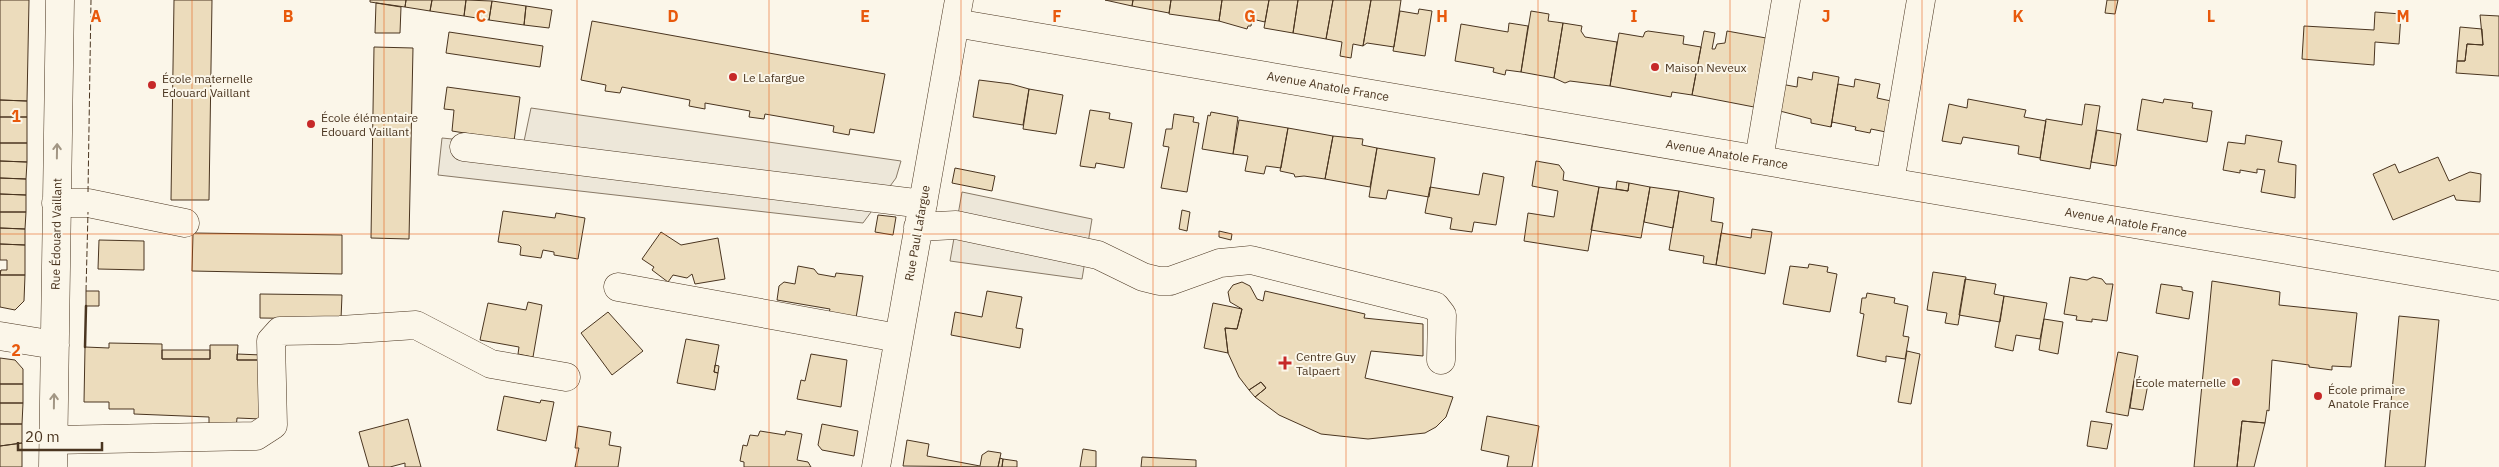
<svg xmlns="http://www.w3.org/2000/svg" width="2499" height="467" font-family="'IBM Plex Sans',sans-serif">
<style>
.parking{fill:#ede7d9;stroke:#887966}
.building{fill:#ecdcbc;stroke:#4a3520}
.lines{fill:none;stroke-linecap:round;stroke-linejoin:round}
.minor-casing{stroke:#4a3520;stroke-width:29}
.minor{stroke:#fbf6e9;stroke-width:28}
.fence{stroke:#4a3520;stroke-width:1;stroke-dasharray:6 2.5;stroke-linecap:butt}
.wall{stroke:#4a3520;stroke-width:2.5}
.oneway{stroke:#a29684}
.grid{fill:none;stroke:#e8590c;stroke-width:1;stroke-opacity:0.55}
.poi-dot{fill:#c62828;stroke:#fbf6e9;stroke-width:2}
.labels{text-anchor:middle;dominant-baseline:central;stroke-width:4;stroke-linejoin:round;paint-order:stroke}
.poi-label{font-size:12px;fill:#4a3520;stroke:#fbf6e9;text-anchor:start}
.street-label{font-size:12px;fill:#4a3520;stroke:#fbf6e9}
.grid-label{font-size:16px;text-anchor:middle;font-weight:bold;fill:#e8590c;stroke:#fbf6e9;stroke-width:4;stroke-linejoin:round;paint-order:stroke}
</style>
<rect width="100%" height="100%" fill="#fbf6e9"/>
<!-- parking -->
<path class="parking" d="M531 108 901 161 896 178 863 223 438 175 442 138 523 146Z
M962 192 1092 219 1082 279 950 261Z"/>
<!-- building -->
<path class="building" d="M0 0H29L27 101 0 100Z
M174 0H212L209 200H171Z
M370 0H406L405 7 370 2Z
M406 0H432L430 11 405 7Z
M432 0H466L464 16 430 11Z
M466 0 492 1 489 20 464 16Z
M1105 0H1133L1132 6Z
M1133 0H1171L1169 13 1132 6Z
M1171 0H1222L1219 21 1169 14Z
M1222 0H1269L1265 22 1252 19 1251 26H1248L1247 29 1219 21Z
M1269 0H1298L1293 33 1264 28Z
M1298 0H1333L1326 39 1293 33Z
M1333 0H1371L1363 46 1353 44 1351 58 1340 56 1342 42 1326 39Z
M1371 0H1401L1394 47 1367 43 1363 46Z
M2107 0H2118L2115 14 2105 13Z
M492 1 526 6 524 25 489 20Z
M376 3 401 7 400 33H375Z
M526 6 552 10 549 28 524 25Z
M1419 9 1432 11 1425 56 1393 51 1400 11 1418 14Z
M1531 11 1549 14 1548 21 1563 23 1554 78 1521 72Z
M2375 12 2401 14 2399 44 2375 42 2374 65 2302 59 2304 26 2374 30Z
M2480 15 2499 16V76L2456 73 2457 61H2465L2467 44 2483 45Z
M592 21 885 74 874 133 850 129 849 135 833 132 834 126 765 114 764 119 749 117 750 111 705 103V109L689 106 690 100 622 87 620 93 605 91 606 85 581 80Z
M1509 23 1528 26 1521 72 1506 70 1505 75 1493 72 1494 68 1455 61 1461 24 1508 32Z
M1563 23 1582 26 1581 31 1585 37 1617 42 1610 86 1570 81 1565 83 1554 78Z
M2460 27 2482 29 2483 45 2467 44 2465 61H2457Z
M1648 31 1684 36 1683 44 1701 47 1692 95 1672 92 1671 97 1610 86 1619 33 1643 37 1645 32Z
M1704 31 1715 33 1712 49H1715L1717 44 1725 43 1727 31 1766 38 1754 107 1692 95Z
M449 32 543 46 540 67 446 53Z
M374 47 413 48 409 239 371 238Z
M1813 72 1839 77 1831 127 1811 123V119L1776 110 1781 84 1797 87 1798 77 1812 80Z
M1855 79 1880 84 1877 98 1891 101 1886 132 1871 129 1870 133 1855 130 1856 127 1832 122 1831 127 1838 84 1854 87Z
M979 80 1011 84 1029 89 1023 125 973 117Z
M447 87 520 97 514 141 452 131 454 110 444 109Z
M1029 89 1063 95 1056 134 1023 129Z
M1968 99 2026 110 2024 117 2046 121 2040 158 2018 154 2019 146 1963 137 1961 144 1942 141 1949 104 1967 108Z
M2142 99 2163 103 2164 99 2193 103 2192 108 2212 111 2207 142 2137 130Z
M0 100 27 101V117H0Z
M2085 104 2100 106 2090 169 2040 160 2046 119 2082 125Z
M1090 110 1110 113 1109 119 1132 123 1124 168 1096 163 1095 168 1080 166Z
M1211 112 1238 117 1233 154 1202 149 1208 115 1210 116Z
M1174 114 1194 117 1193 122 1199 123 1187 192 1161 188 1169 147 1163 146 1166 129H1172Z
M0 117H27V143H0Z
M1239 120 1288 128 1281 168 1266 166 1264 174 1245 171 1248 156 1233 154Z
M1288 128 1333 136 1325 179 1304 176 1295 177 1294 174 1280 171Z
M2097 130 2121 134 2116 166 2091 162Z
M2246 135 2282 141 2278 162 2296 165 2295 198 2261 192 2265 170 2257 169V173L2240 170V173L2223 170 2228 142 2245 144Z
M1333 136 1363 139 1362 145 1377 148 1370 187 1325 179Z
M0 143H27V162L0 161Z
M1377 148 1435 158 1429 197 1388 190 1386 199 1369 197Z
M2438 157 2449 181 2470 172 2481 174 2480 202 2456 200 2454 195 2393 220 2373 174 2395 164 2399 173Z
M0 161 27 162 26 179 0 178Z
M1536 161 1559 165 1564 172 1563 180 1599 187 1588 251 1524 241 1528 213 1554 217 1558 191 1532 186Z
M955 168 995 176 992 191 952 183Z
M1483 173 1504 177 1496 225 1474 222 1472 232 1450 229 1452 218 1425 213 1430 187 1479 195Z
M0 178 26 179V195L0 194Z
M1617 181 1629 183 1628 191 1616 189Z
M1629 183 1650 187 1641 238 1591 230 1599 187 1628 191Z
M1650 187 1679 191 1673 228 1644 222Z
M1679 191 1714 198 1711 221 1723 223 1716 265 1703 263 1704 256 1669 250Z
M0 194 26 195V212H0Z
M1182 210 1190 212 1187 231 1179 229Z
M503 211 555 218 556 213 585 218 578 259 554 255V252L543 250 541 258 520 255 521 247 519 245 498 242Z
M0 212H26L25 229 0 228Z
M878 215 896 217 893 235 875 232Z
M0 228 25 229V245L0 244Z
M1752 229 1772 232 1765 274 1716 265 1721 233 1751 238Z
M1219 231 1232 234 1231 240 1219 237Z
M661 232 681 245 718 238 725 279 695 284 692 274 687 278 673 275 668 282 652 270 654 267 642 259Z
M193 233 342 235V274L192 271Z
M99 240 144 241V270L98 269Z
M0 244 25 245V275H0L1 270H7V260H0Z
M1809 264 1828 267 1827 272 1837 274 1830 312 1783 304 1790 266 1808 268Z
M798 266 814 269 818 274 835 277 836 273 863 276 856 318 829 313 830 309 777 300 779 286 784 282 795 284Z
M0 270V275H25L24 301 15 310 0 307Z
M1933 272 1966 277 1958 325 1945 323 1947 313 1927 310Z
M2070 277 2087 280 2093 277 2102 279 2106 284H2113L2107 321 2092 319V322L2076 320 2077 316 2064 314Z
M1965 279 1996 284 1994 294 2004 296 2000 322 1959 315Z
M2212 281 2280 292 2279 305 2357 313 2351 367 2332 366V370L2309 367V365L2272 360 2269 411 2267 410 2265 423 2242 421 2237 467H2194Z
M1242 282 1250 286 1257 299 1263 301 1265 291 1365 314 1364 318 1423 324V356L1371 351 1365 378 1453 397 1446 417 1436 427 1425 433 1368 439 1321 434 1279 415 1255 397 1266 388 1261 382 1249 390 1239 377 1228 353 1225 328 1237 329 1242 309 1230 302 1228 292 1233 285Z
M2161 284 2182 287V290L2193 292 2189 319 2156 313Z
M86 291H99V306H86Z
M987 291 1022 297 1016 328 1023 329 1020 348 951 335 955 312 982 317Z
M1867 293 1895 298 1894 303 1908 306 1903 336 1909 337 1905 359 1886 356V362L1857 356 1864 314 1860 313 1862 298H1866Z
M260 294 342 295 341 319 260 318Z
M2004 296 2047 303 2040 339 2016 335 2013 351 1995 347Z
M528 302 542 305 533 357 518 354 519 347 480 340 488 303 526 310Z
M1213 303 1242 309 1237 329 1225 328 1228 353 1204 348Z
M608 312 643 351 612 375 581 333Z
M2399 316 2439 320 2425 467H2385Z
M2044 319 2063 322 2058 354 2039 350Z
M686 339 719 345 714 372 718 373 715 390 677 383Z
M109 343 162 344V359H210V345H238L237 360H262L261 419 237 418 236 430 209 429V417L134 414V409H109V402H84L85 347 109 348Z
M162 350H210V359H162Z
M1907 351 1920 354 1911 404 1898 402Z
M2118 352 2138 356 2128 416 2106 412Z
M237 354 262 355V360H237Z
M811 354 847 360 841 407 797 399 801 380 805 381Z
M0 358 15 360 23 369V384H0Z
M715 365 719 366 718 373 714 372Z
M2134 381 2148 384 2143 410 2130 408Z
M1261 382 1266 388 1255 397 1249 390Z
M0 384H23V403H0Z
M504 396 540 403 541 400 554 402 546 441 497 430Z
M0 403H23L22 424H0Z
M1487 416 1539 426 1532 467H1507L1509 456 1481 450Z
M408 419 421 467H405V463L390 467H369L359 432Z
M2091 421 2112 424 2107 449 2087 446Z
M2242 421 2265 423 2254 467H2237Z
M0 424H22V443L0 446Z
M822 424 858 431 854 456 822 450 818 445Z
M578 426 611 432 609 445 621 447 618 467H575L579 448H575Z
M760 431 785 435 786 431 802 434 797 460 808 462 811 467H744V462L740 461 743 445 747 446 750 435 758 436Z
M907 440 929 444 927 456 980 466 982 455 988 451 1001 453 998 467 903 466Z
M22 443V467H0V446Z
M1083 449 1096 451V467H1080Z
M1142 457 1196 460V467H1141Z
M1000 458 1003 459 1002 467H998Z
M1003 459 1017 461V467H1002Z"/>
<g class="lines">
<!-- minor casing -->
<g class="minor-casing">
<path id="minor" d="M955 23 2499 286
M464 147 923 204
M1759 159 1786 0
M1890 182 1921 0
M56 203H88L185 223
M918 227 956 225 1098 255 1143 277 1159 281H1170L1220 263 1251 260 1435 306 1442 315 1441 360
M618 287 898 338
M0 336 55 345
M53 440 256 436 273 425 271 341 280 331 340 330 416 325 491 364 566 377
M53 467 60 0
M876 467 959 0"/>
</g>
<!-- minor -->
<use href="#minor" class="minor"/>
<!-- fence -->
<path class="fence" d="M88 192 91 0
M86 291 88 212"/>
<!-- wall -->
<path class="wall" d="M85 347 86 306"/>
</g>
<!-- one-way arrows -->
<defs><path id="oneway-shaft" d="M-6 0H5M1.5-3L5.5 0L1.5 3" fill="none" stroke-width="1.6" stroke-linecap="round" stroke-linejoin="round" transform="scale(1.25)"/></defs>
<g class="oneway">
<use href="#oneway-shaft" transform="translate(57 151) rotate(-89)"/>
<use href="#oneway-shaft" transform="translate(54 401) rotate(-89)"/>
</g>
<!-- grid -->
<path class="grid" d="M192 0V467M384 0V467M577 0V467M769 0V467M961 0V467M1153 0V467M1346 0V467M1538 0V467M1730 0V467M1922 0V467M2115 0V467M2307 0V467M0 234H2499"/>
<!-- markers -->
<g class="poi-dot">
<circle cx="1655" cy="67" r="5"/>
<circle cx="733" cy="77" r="5"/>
<circle cx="152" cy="85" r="5"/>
<circle cx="311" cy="124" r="5"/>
<path d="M1282.5 355.5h5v5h5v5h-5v5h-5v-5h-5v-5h5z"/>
<circle cx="2236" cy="382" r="5"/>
<circle cx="2318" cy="396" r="5"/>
</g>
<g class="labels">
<!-- poi labels -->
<g class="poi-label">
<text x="1665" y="67">Maison Neveux</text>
<text x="743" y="77">Le Lafargue</text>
<text x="162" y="78">École maternelle<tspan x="162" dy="14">Edouard Vaillant</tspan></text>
<text x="321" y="117">École élémentaire<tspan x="321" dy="14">Edouard Vaillant</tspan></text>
<text x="1296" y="356">Centre Guy<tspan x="1296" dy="14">Talpaert</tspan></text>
<text x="2226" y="382" text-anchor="end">École maternelle</text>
<text x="2328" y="389">École primaire<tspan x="2328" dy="14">Anatole France</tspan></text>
</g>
<!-- street labels -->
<g class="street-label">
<text transform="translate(1328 86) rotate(10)">Avenue Anatole France</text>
<text transform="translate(1727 154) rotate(10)">Avenue Anatole France</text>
<text transform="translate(2126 222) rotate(10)">Avenue Anatole France</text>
<text transform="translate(917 233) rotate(-80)">Rue Paul Lafargue</text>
<text transform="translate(56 234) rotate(-89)">Rue Édouard Vaillant</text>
</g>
</g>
<g class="grid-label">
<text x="96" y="22">A</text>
<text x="288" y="22">B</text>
<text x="481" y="22">C</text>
<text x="673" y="22">D</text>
<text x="865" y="22">E</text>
<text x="1057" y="22">F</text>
<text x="1250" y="22">G</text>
<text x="1442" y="22">H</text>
<text x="1634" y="22">I</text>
<text x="1826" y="22">J</text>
<text x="2018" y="22">K</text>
<text x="2211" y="22">L</text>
<text x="2403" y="22">M</text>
<text x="16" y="122">1</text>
<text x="16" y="356">2</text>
</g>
<!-- scale -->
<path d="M18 442v8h84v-8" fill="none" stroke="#4a3520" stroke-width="2.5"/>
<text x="25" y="442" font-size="15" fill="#4a3520" stroke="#fbf6e9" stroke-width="4" paint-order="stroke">20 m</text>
</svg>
